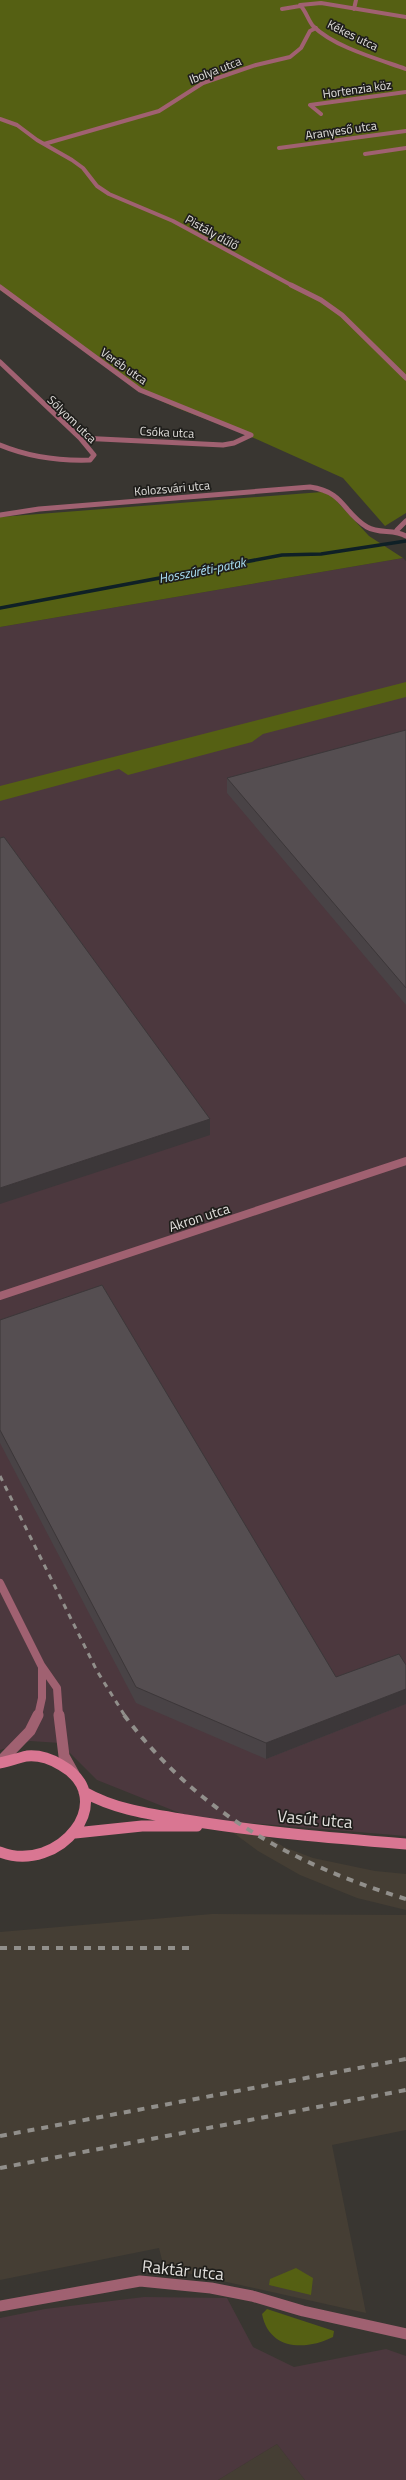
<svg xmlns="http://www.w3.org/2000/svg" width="406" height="2480" font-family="'Titillium Web',sans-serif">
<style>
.built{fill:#453e34}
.industrial{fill:#4c383e}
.green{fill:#556013}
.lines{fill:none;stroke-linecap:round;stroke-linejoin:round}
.stream{stroke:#0f2026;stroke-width:3.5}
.street-far3{stroke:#a06171;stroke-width:4}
.street-far2{stroke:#a06171;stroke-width:5}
.street-far1{stroke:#a06171;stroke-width:8}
.street{stroke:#a06171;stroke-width:11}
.secondary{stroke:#d97692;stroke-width:11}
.rail-far1{stroke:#918f8b;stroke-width:3;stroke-dasharray:5.5 5.5;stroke-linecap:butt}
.rail{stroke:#918f8b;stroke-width:4;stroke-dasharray:7 7;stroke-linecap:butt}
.wall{fill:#494346}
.shaded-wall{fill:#3c3739}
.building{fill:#554e51;stroke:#3c3739}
.labels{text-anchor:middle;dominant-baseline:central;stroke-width:3.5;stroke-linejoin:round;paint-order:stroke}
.far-street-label{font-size:12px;fill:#e1dfdc;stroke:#1f1e1b}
.far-water-label{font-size:13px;font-style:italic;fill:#aae0f5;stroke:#1f1e1b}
.street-label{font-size:14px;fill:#e1dfdc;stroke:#1f1e1b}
.near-street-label{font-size:17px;fill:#e1dfdc;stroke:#1f1e1b}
</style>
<rect width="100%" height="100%" fill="#393631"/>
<!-- built -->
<path class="built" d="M0 1467 216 1802 284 1847 313 1858 375 1871 406 1874V1910L357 1898 300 1875 258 1851 193 1803Z
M212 1914 406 1915V2130L332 2145 366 2313 164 2268 159 2248 0 2280V1932Z
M277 2444 305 2480H218Z"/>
<!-- industrial -->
<path class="industrial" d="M403 558 406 561V1836L192 1818 97 1780 60 1743 30 1741 0 1750V627Z
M144 2297 227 2298 253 2347 294 2367 386 2349 406 2356V2480H305L277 2444 218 2480H0V2318L45 2309Z"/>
<!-- green -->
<path class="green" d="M0 0H406V513L385 526 343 478 245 434 177 408 137 390 0 290Z
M322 492 331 495 369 536 403 558 0 627V517Z
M406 682V697L263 734 252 742 128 775 119 769 0 801V786Z
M296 2268 313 2278 311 2295 269 2285 270 2279Z
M267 2309 334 2331 333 2337C305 2351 269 2350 262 2314Z"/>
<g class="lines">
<!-- stream -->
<path class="stream" d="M0 608 282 555 321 554 406 541"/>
<!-- street-far3 -->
<path class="street-far3" d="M282 9 300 6
M354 9 356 0
M406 17 321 3 300 5C306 11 308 20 313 26 334 47 378 59 406 69
M321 114 310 105 406 92
M0 119 17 125 37 140 72 160 83 168 97 186 109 194 173 221 293 286
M44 144 159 111 203 83 256 65 290 57 301 48 310 31 316 28
M279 148 406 131
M365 154 406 148"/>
<!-- street-far2 -->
<path class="street-far2" d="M291 285 321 300 342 315 406 378
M0 287 140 390 251 435
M0 362 80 438 94 455 90 460C59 461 29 457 0 445
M80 438 223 445 234 443 251 435
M0 515 39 509 310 487C345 492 342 512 367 527 379 534 394 529 406 536
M397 530 406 521"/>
<!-- street-far1 -->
<path class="street-far1" d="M0 1296 406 1161
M0 1583 41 1665 57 1688 59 1716
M38 1716 42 1698V1668"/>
<!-- street -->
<path class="street" d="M59 1715 64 1756 74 1774
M0 1762 30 1731 38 1715
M0 2306 140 2281 211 2288 252 2296 303 2311 406 2334"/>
<!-- secondary -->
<path class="secondary" d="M0 1763C9 1761 18 1758 27 1756 38 1755 51 1759 61 1765 121 1799 59 1875 0 1852
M84 1792C116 1810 150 1814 186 1820 259 1832 332 1838 406 1844
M75 1833 142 1826H197"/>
<!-- rail-far1 -->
<path class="rail-far1" d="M0 1476 97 1671 125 1716"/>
<!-- rail -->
<path class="rail" d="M124 1715C197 1812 292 1864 406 1899
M0 1948H191
M0 2136 406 2059
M0 2168 406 2090"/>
</g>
<!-- wall -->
<path class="wall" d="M406 730V1005L227 793V778Z
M0 1320 336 1677 406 1665V1704L266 1759 136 1703 0 1443Z"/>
<!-- shaded-wall -->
<path class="shaded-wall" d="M210 1119V1135L0 1204V1188Z
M406 1689V1704L266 1759V1743Z"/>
<!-- building -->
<path class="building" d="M406 730V988L227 778Z
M4 837 210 1119 0 1188V838Z
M102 1285 336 1677 399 1654 406 1665V1689L266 1743 136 1687 0 1430V1320Z"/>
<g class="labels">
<!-- far-street labels -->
<g class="far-street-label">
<text transform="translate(353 35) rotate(26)">Kékes utca</text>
<text transform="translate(215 70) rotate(-21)">Ibolya utca</text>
<text transform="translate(357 89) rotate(-8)">Hortenzia köz</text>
<text transform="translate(341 130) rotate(-8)">Aranyeső utca</text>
<text transform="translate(212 232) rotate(29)">Pistály dűlő</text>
<text transform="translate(124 366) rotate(35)">Veréb utca</text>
<text transform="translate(72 419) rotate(44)">Sólyom utca</text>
<text transform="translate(167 432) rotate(3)">Csóka utca</text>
<text transform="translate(172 488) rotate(-5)">Kolozsvári utca</text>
</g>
<!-- far-water labels -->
<g class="far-water-label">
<text transform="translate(202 570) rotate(-11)">Hosszúréti-patak</text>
</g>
<!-- street labels -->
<g class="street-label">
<text transform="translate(199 1217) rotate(-18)">Akron utca</text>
</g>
<!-- near-street labels -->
<g class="near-street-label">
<text transform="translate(315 1819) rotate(5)">Vasút utca</text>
<text transform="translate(183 2270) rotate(6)">Raktár utca</text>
</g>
</g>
</svg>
